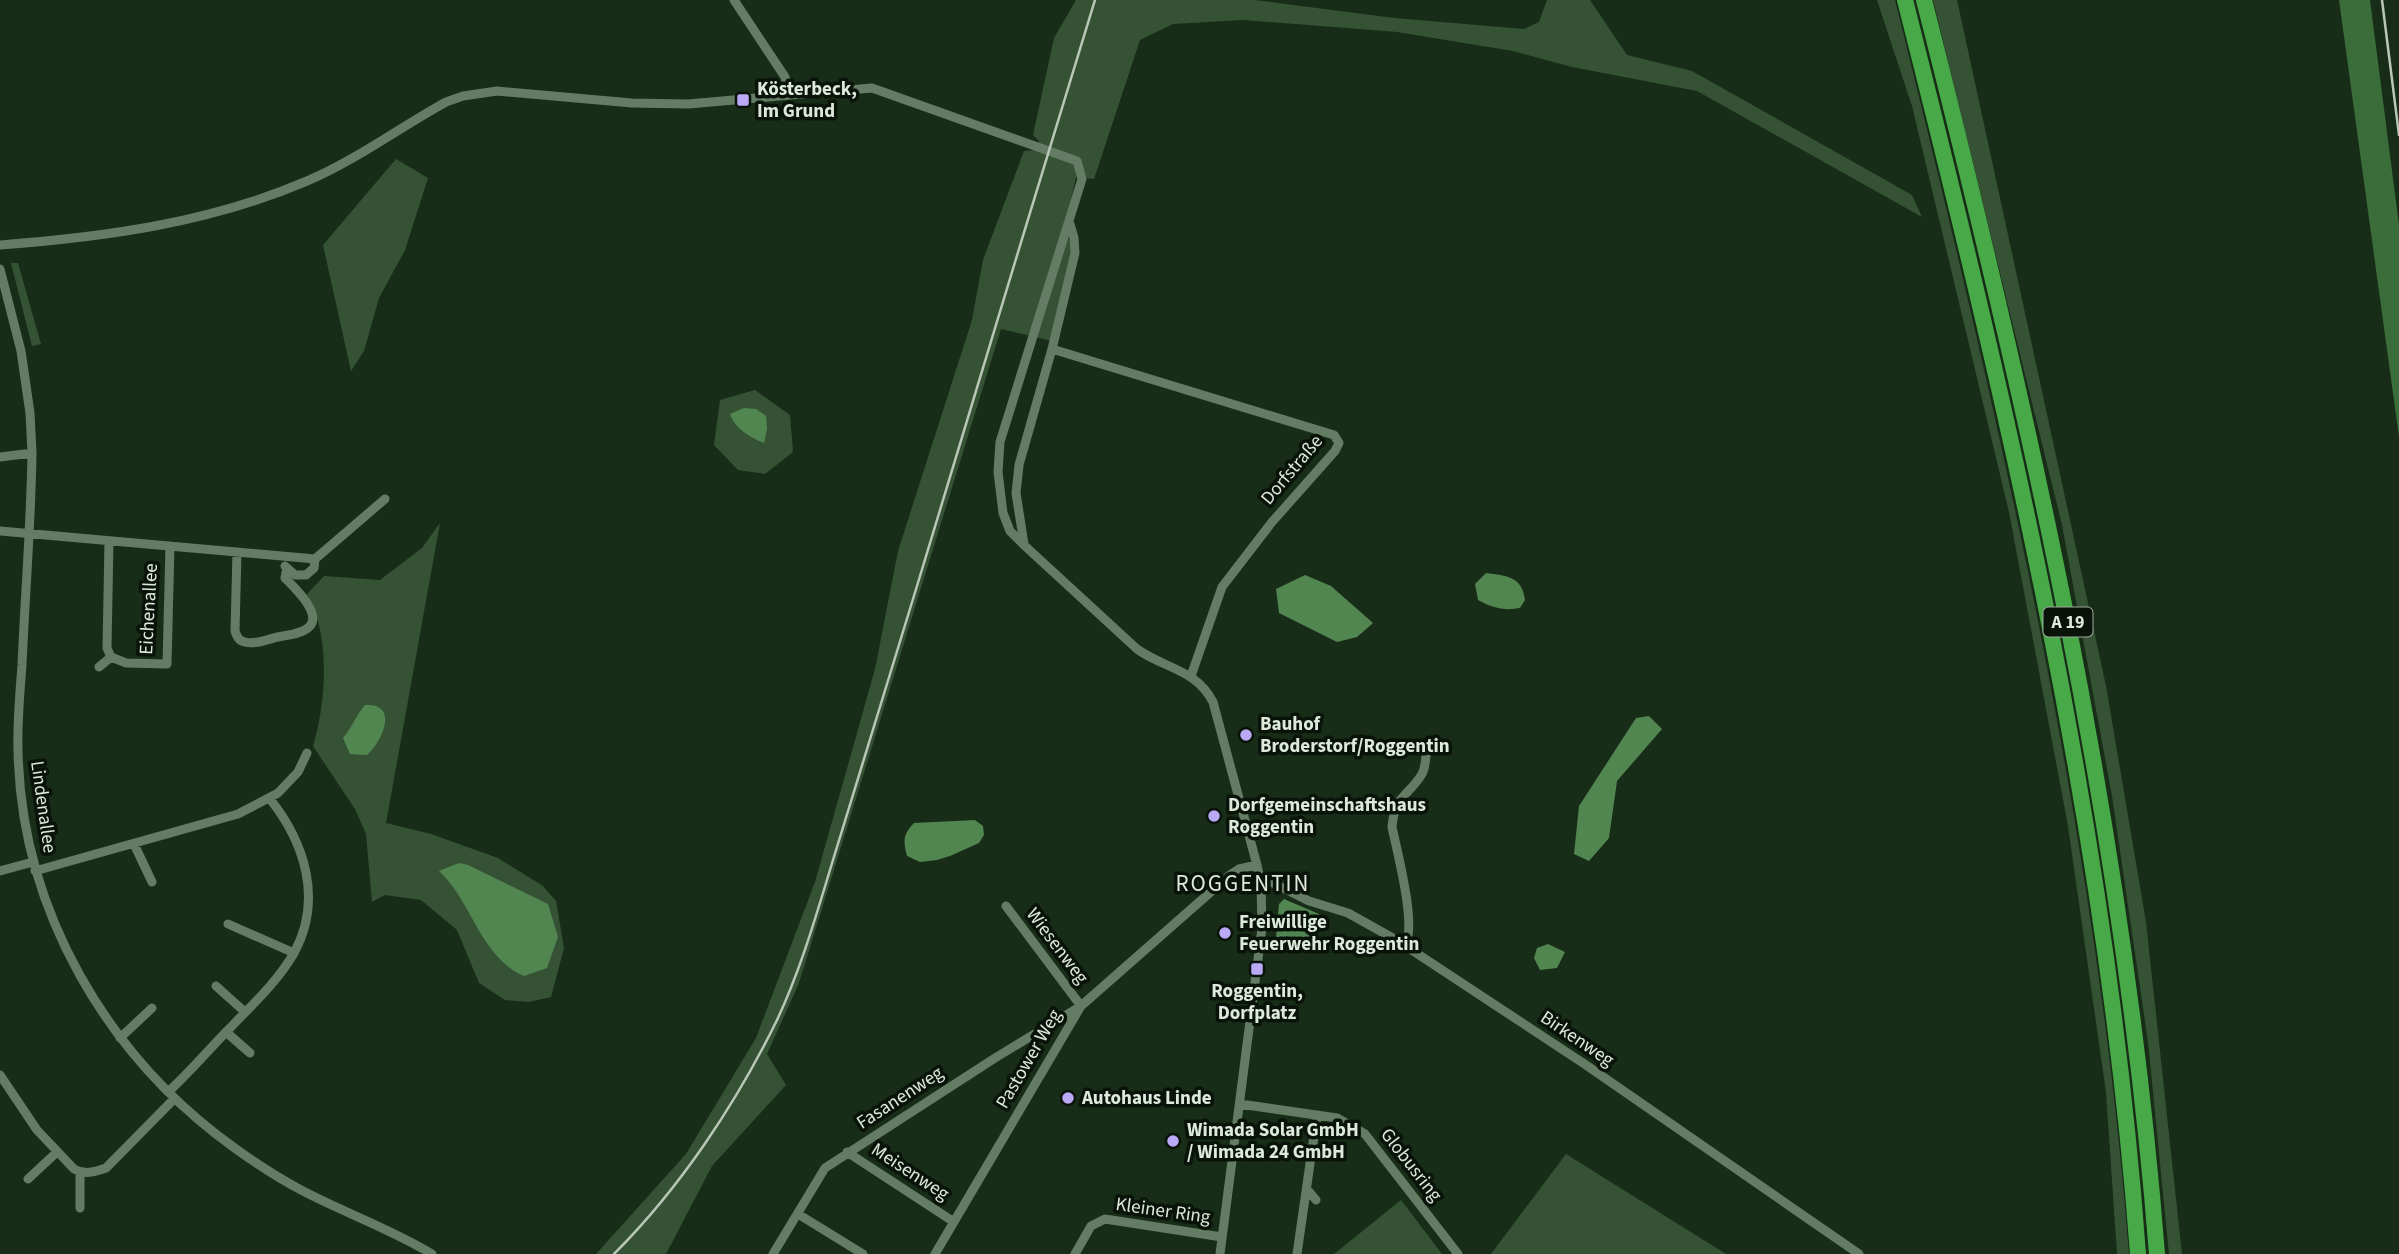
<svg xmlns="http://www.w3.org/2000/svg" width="2399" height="1254" font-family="'Source Sans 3',sans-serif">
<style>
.green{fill:#355334}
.forest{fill:#3a6d39}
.water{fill:#528651}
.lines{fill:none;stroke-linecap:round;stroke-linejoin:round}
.street{stroke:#647c63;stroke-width:9}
.highway{stroke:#47a947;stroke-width:16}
.rail{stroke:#b8c7b7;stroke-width:2.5}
.poi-dot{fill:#baaaf6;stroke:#0a1309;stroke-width:2.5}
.labels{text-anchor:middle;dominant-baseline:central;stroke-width:7;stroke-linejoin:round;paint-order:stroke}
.shield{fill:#0a1309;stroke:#9da99c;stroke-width:2}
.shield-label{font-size:18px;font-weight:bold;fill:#dce9db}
.poi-label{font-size:19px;font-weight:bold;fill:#dce9db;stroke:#0a1309;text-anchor:start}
.street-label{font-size:19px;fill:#dce9db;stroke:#0a1309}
.quarter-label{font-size:23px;letter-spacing:2px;fill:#dce9db;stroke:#0a1309}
</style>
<rect width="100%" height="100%" fill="#182d17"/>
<!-- green -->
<path class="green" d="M1076 0H1255L1394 18 1524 29 1539 22 1547 0H1590L1627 55 1692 71 1912 195 1922 217 1697 91 1572 67 1513 51 1397 32 1243 20 1173 24 1140 40 1094 179 1076 177 1063 236 1073 241 1074 251 1052 341 1001 329 799 983 767 1054 786 1085 712 1166 666 1254H596L686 1154 756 1038 815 882 875 669 898 551 972 320 983 260 1024 151 1036 150 1039 141 1033 135 1054 38Z
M1877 0H1895C1998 413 2096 829 2129 1254H2117L2106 1092 2068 826 2009 512 1912 106Z
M1933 0H1957L2106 686 2146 922 2182 1254H2169L2148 1042 2112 796 2062 525Z
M396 159 428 178 405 250 379 298 364 351 351 371 323 245Z
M11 263H18L41 344 32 346Z
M755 390 790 415 793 452 765 474 738 470 714 445 720 400Z
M440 523 386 823 431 834 498 858 543 886 556 901 564 948 551 997 529 1002 505 1000 479 983 457 930 421 900 385 895 372 902 366 834 355 809 313 746C324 709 328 663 319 625 317 615 311 604 307 594L324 576 380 580 422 548Z
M1566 1154 1726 1254H1491Z
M1401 1200 1442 1254H1334Z"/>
<!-- forest -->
<path class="forest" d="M2339 0H2370L2399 225V437Z"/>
<!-- water -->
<path class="water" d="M744 408 756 409 766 416 767 429 764 443C750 437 735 429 730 414Z
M1486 573C1507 576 1522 576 1525 600L1520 608C1505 611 1492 608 1478 600L1475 584Z
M1305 575 1331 586 1373 623 1357 637 1337 642 1279 613 1276 589Z
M365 705C400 703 382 742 367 755L350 754 343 738C352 728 356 715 365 705Z
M1649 716 1662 729 1617 781 1609 838 1589 861 1574 854 1579 806 1636 718Z
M975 820 983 826 984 835 979 843 950 856 937 860 920 862 907 856C903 841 903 834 914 823Z
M459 863 468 865 548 904 558 937 547 968 524 976C480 957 472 901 439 871Z
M1284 899 1319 914 1322 920C1312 958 1310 960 1276 938L1279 904Z
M1548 944 1565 952 1557 968 1540 970 1534 958 1537 948Z"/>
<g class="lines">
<!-- street -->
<path class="street" d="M734 0 785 77 790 95
M0 245C105 237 209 223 307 181 356 160 399 128 446 102L463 96 497 91 632 103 688 104 872 88 1077 161 1082 179 1000 442 998 472 1003 513 1010 531 1025 546 1137 649C1165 669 1196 669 1213 702L1257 865 1261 884 1262 928 1220 1254
M0 269 21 351 30 413 32 453C31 524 25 595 22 665 20 693 17 722 18 750 21 910 107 1057 236 1149 257 1164 280 1179 303 1191 345 1213 391 1229 432 1254
M1052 349 1334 435 1339 443 1335 451 1272 522 1222 587 1191 676
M0 457 32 453
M0 531 315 559 385 499
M109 541 107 648 111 657 126 663 167 664 170 546
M1024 544 1016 493 1019 465 1052 349 1075 253 1074 238 1070 224
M237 552 235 631C237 637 239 641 245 642 255 645 268 639 278 637 287 635 302 634 309 627 323 614 294 587 285 578L287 568
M285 566 295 575H306L314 568 315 559
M99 667 111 657
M134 844 152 882
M0 871 33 862
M35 871 238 814 278 793 298 772 307 753
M1261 884 1271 882 1309 901 1348 913 1398 941 1586 1065 1859 1254
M228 924 294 953
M1405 945C1417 926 1397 851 1392 827 1395 794 1408 797 1422 774 1429 761 1421 747 1437 741
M216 986 245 1012
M226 1032 250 1053
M120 1038 152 1008
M0 1075 37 1130 74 1169C84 1175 95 1172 106 1168L174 1099
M168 1092C190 1072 210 1048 231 1027 253 1004 278 981 294 953 323 900 305 843 270 799
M1240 1104 1337 1118 1365 1134 1458 1254
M847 1152 954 1222
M28 1179 57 1152
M1307 1189 1316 1200
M80 1208V1173
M798 1214 863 1254
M773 1254 825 1168 995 1058 1081 1006 1006 906
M935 1254 1081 1006 1230 875 1239 869 1257 865
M1075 1254 1091 1226 1105 1219 1222 1237
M1297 1254 1317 1115"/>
<!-- highway -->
<path class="highway" d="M1905 0C2009 412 2107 829 2138 1254
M1924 0C2029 412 2124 829 2157 1254"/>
<!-- rail -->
<path class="rail" d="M2382 0 2399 135
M614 1254C680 1188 736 1104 777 1020 803 965 819 905 837 847 864 760 890 673 917 586 976 391 1035 195 1095 0"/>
</g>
<!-- markers -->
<g class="poi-dot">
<rect x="736" y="93" width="14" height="14" rx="3.5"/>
<circle cx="1246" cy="735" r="7"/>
<circle cx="1214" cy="816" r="7"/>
<circle cx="1225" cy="933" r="7"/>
<rect x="1250" y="962" width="14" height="14" rx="3.5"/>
<circle cx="1068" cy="1098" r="7"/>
<circle cx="1173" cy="1141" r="7"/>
</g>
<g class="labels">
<!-- shield labels -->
<rect class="shield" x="2043.5" y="607.5" width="49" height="29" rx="5"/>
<g class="shield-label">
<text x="2068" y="622">A 19</text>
</g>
<!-- poi labels -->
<g class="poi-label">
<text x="757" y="89">Kösterbeck,<tspan x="757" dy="22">Im Grund</tspan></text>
<text x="1260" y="724">Bauhof<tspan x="1260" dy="22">Broderstorf/Roggentin</tspan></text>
<text x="1228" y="805">Dorfgemeinschaftshaus<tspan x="1228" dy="22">Roggentin</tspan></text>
<text x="1239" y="922">Freiwillige<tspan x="1239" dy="22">Feuerwehr Roggentin</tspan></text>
<text x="1257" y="991" text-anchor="middle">Roggentin,<tspan x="1257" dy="22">Dorfplatz</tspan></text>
<text x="1082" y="1098">Autohaus Linde</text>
<text x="1187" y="1130">Wimada Solar GmbH<tspan x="1187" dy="22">/ Wimada 24 GmbH</tspan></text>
</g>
<!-- street labels -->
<g class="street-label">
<text transform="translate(1292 470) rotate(-50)">Dorfstraße</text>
<text transform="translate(149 609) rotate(-87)">Eichenallee</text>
<text transform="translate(43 807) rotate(82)">Lindenallee</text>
<text transform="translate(1057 946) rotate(53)">Wiesenweg</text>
<text transform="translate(1577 1039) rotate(34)">Birkenweg</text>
<text transform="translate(1029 1059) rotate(-60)">Pastower Weg</text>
<text transform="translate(900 1098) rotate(-33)">Fasanenweg</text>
<text transform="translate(1411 1165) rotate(52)">Globusring</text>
<text transform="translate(910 1172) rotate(33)">Meisenweg</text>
<text transform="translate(1163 1211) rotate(8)">Kleiner Ring</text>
</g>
<!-- quarter labels -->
<g class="quarter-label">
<text x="1243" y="883">ROGGENTIN</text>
</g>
</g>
</svg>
